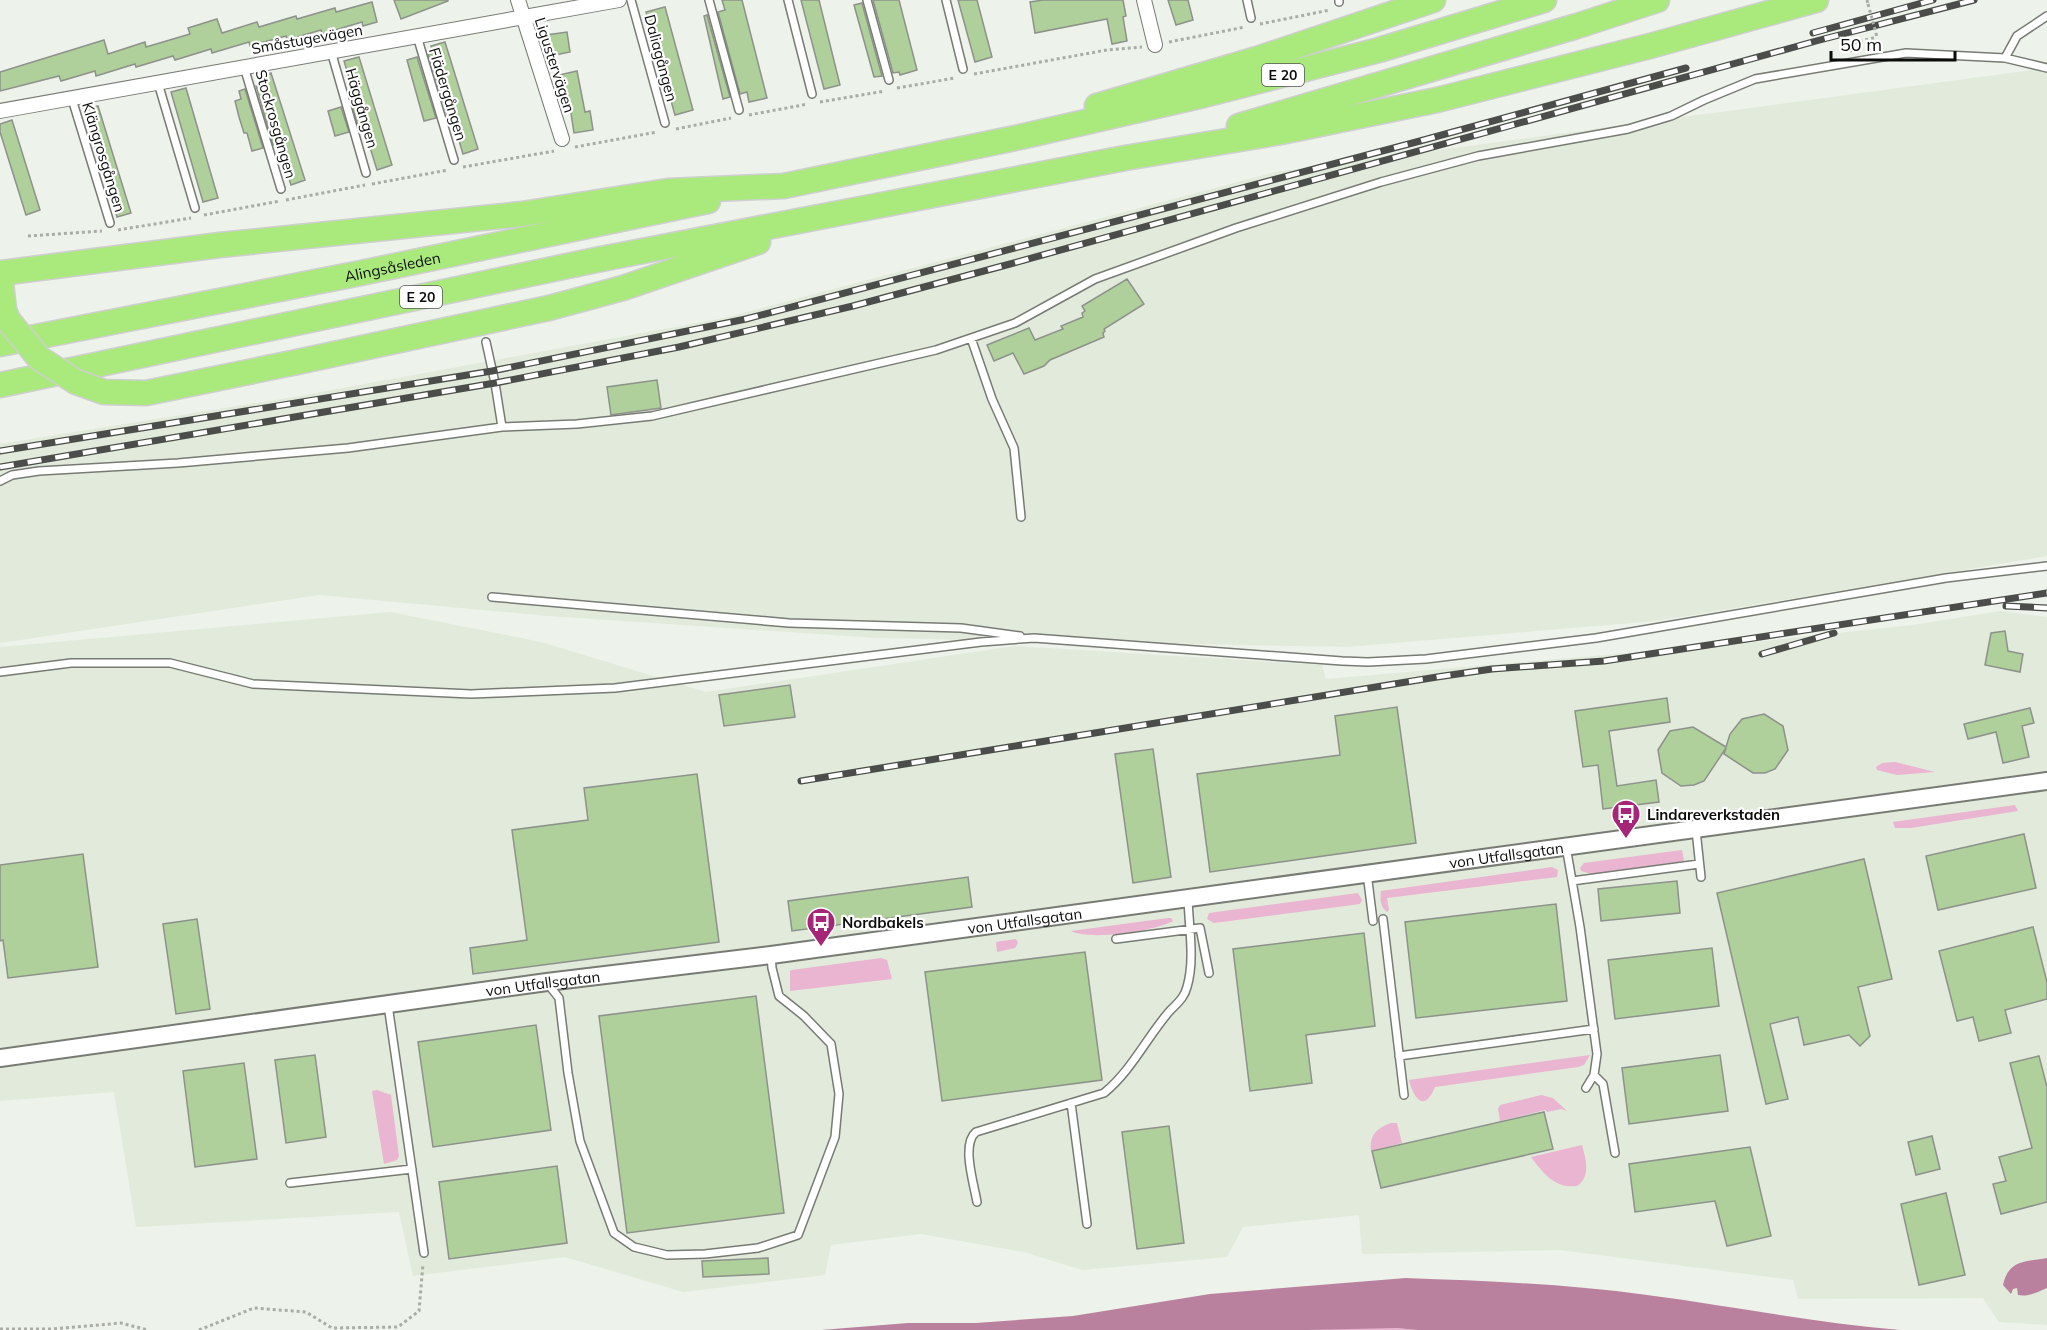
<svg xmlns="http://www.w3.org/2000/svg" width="2047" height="1330" font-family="Mulish,sans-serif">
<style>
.built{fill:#e1eadb}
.green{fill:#e9b5d0}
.water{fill:#b9819e}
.building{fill:#afcf9b;stroke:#8d928b;stroke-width:1.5}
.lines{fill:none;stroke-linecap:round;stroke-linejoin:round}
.service-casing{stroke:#777b74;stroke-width:10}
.minor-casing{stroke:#777b74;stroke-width:16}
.tertiary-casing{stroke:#777b74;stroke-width:20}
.motorway-casing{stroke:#cecfce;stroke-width:27}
.path{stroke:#a9ada6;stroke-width:3;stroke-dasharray:3 3;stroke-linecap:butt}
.service{stroke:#fff;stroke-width:7}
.minor{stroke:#fff;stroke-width:14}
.tertiary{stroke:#fff;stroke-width:16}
.motorway{stroke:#aae97c;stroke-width:24}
.rail-casing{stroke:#4a4d49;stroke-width:7}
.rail{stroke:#fff;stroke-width:4.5;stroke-dasharray:14;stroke-linecap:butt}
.motorway-bridge-casing{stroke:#cecfce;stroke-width:27;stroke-linecap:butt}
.path-bridge{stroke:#a9ada6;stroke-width:3;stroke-dasharray:3 3;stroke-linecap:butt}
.motorway-bridge{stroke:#aae97c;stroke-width:24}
.labels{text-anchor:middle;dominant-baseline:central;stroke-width:4.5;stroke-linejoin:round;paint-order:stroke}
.shield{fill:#fff;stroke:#545654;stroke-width:1.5}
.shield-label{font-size:14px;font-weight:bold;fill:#0b0d0a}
.street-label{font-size:15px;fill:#0b0d0a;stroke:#fff}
.poi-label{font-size:15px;font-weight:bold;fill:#0b0d0a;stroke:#fff;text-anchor:start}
</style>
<rect width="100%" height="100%" fill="#edf2ea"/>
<!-- built -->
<path class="built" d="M2047 68V556L1656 621 1346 647 877 638 548 616 319 595 0 643V444L294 397 724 318 1276 172Z
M2001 611 2047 617V1325L1999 1322 1983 1298 1798 1299 1793 1280 1560 1250 1362 1254 1359 1215 1243 1227 1227 1257 1082 1270 1024 1252 921 1234 831 1245 825 1275 683 1292 565 1257 413 1276 399 1212 136 1227 114 1092 0 1101V647L390 612 541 642 706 692 1014 646 1322 665 1326 679 1756 642 1912 625Z"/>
<!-- green -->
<path class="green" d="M1895 762 1935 772 1897 775 1877 770 1876 767 1882 763Z
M2015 805 2018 811 1911 828H1895L1893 822Z
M1682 850 1684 861 1591 874 1581 871 1580 868 1584 863Z
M1552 867 1558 870 1557 877 1387 898 1389 910 1387 912C1380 907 1380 899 1381 891Z
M1358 893 1362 900 1360 904 1214 923 1207 919 1209 913Z
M1168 918H1171L1173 921C1154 931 1091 941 1071 931Z
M1016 939 1018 943 1015 948 997 952 996 942Z
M881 958 887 960 892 979 790 991V971L792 970Z
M1590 1055 1584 1065 1578 1067 1435 1087C1424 1113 1414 1099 1409 1080Z
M377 1090 391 1095 399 1156 397 1160 384 1164 372 1091Z
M1541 1095 1553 1098 1567 1111 1561 1109 1547 1112 1545 1110 1500 1121 1498 1109 1500 1105Z
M1391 1123H1397L1402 1143 1371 1151C1369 1135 1377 1128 1391 1123Z
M1582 1145C1586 1160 1591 1176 1577 1186 1555 1189 1543 1173 1531 1157Z
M1333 1328H1396L1417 1330H1307Z"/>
<!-- water -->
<path class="water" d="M2047 1258V1288C2038 1292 2028 1297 2018 1295L2017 1288 2013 1289 2011 1294 2003 1285C2009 1259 2025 1262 2047 1258Z
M1406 1278C1487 1281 1567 1284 1647 1295 1732 1306 1815 1323 1900 1330H1417L1396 1328 1307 1330H821L908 1323H976L1073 1316 1210 1294Z"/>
<!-- building -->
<path class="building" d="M394 0H448V1L401 19Z
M722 0H742L767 98 749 102 747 92 740 94 718 12 725 10Z
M801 0H819L840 85 824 89Z
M873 0H899L917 70 900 75 899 72 893 73Z
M958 0H977L992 57 975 62Z
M1043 0H1123L1126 16 1123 17 1127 41 1112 44 1107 19 1035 33 1030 2Z
M1168 0H1188L1193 20 1176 25Z
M372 2 377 22 363 26 362 22 322 34 321 30 287 40 286 36 250 46 249 42 212 53 211 49 175 60 173 56 136 67 135 64 96 76 95 71 61 81 59 76 0 91V72L104 40 108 54 145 42 146 47 190 34 188 28 217 19 222 33 257 22 259 27 296 16 297 19 335 8 336 12Z
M862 3 882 76 874 77 854 5Z
M665 7 693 110 675 115 646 12Z
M707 15 730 97 723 99 704 16Z
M567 32 570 52 550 56 546 35Z
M445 42 478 149 463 154 451 114 447 115 428 55 433 53 431 46Z
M359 57 392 165 377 170 364 128 359 130 352 105 357 104 344 61Z
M417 57 436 118 424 121 407 60Z
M577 71 585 112 590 111 593 130 574 133 568 94 563 95 559 75Z
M271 73 305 180 291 185 278 143 273 145 256 86 259 85 257 78Z
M186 88 218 198 203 202 171 92Z
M245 89 263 148 252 151 247 133H244L239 117 235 101 241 99 239 91Z
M98 106 131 213 117 217 84 110Z
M341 107 349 132 335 136 328 111Z
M12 120 40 210 26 215 0 132V124Z
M1127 279 1144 304 1104 329 1105 331 1103 333 1104 337 1050 360 1044 366 1024 374 1013 353 994 361 987 345 1029 328 1035 340 1063 329 1061 326 1083 317 1082 313 1085 311 1082 306Z
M657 380 661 408 611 415 607 387Z
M2005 631 2008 651 2023 654 2020 672 1985 665 1991 633Z
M790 685 795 717 724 726 719 695Z
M1667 698 1670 722 1609 731 1617 786 1656 780 1659 802 1603 809 1598 765 1583 767 1575 711Z
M1397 707 1416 843 1210 872 1197 774 1340 755 1335 716Z
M2030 708 2034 723 2022 726 2029 757 2003 763 1996 732 1968 739 1964 724Z
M1764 714 1783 726 1788 750 1775 769 1765 773H1753L1724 754 1726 748 1704 781 1694 785 1681 786 1662 773 1658 750 1670 731 1693 727 1726 747 1730 734 1742 719Z
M1153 749 1171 877 1133 883 1115 754Z
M697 774 719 942 473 974 470 948 527 940 512 830 588 820 584 788Z
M2024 834 2036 888 1938 910 1926 856Z
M83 854 98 967 8 978 3 940 0 941V865Z
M1864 859 1892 979 1858 987 1870 1036 1860 1046 1849 1035 1804 1045 1798 1017 1770 1024 1788 1099 1766 1104 1717 893Z
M968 877 972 907 792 931 788 901Z
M1677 881 1680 913 1601 921 1598 889Z
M1556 904 1567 1001 1416 1018 1405 922Z
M197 919 210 1009 176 1014 163 924Z
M2033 927 2047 982V999L2005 1010 2011 1033 1979 1041 1973 1017 1957 1021 1939 951Z
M1364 933 1375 1026 1306 1035 1312 1083 1250 1091 1233 949Z
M1712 948 1719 1006 1615 1019 1608 960Z
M1085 952 1102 1080 942 1101 925 972Z
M756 996 784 1213 627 1233 599 1016Z
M536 1025 551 1130 433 1147 418 1042Z
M315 1055 326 1137 286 1143 275 1060Z
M1720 1055 1728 1111 1629 1124 1622 1068Z
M2039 1056 2047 1087V1202L2001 1214 1993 1184 2006 1181 1999 1157 2032 1148 2010 1063Z
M244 1063 257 1159 195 1167 183 1071Z
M1544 1112 1553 1149 1381 1188 1372 1151Z
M1169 1126 1184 1243 1137 1249 1122 1132Z
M1932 1136 1940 1169 1916 1175 1908 1142Z
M1750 1147 1771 1236 1727 1246 1715 1201 1635 1212 1629 1164Z
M557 1166 567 1243 449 1259 439 1182Z
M1946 1193 1965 1275 1919 1285 1901 1204Z
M768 1258 769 1274 703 1277 702 1261Z"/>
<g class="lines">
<!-- service casing -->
<g class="service-casing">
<path id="service" d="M631 0 665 123
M709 0 739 110
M788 0 812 94
M867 0 889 80
M946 0 963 69
M1247 0 1251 18
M1339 0V2
M417 36 454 160
M331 51 366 173
M2005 58 2017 36 2047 16
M244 67 281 189
M158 83 195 208
M72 99 110 223
M971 338 992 399 1014 448 1021 517
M486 342 495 383 502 427
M0 481 12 475 39 471 178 463 348 448 502 427 577 424 652 416 936 350 1015 323 1095 279 1236 228 1381 182 1478 156 1628 129 1671 116 1704 100 1755 79 1906 53 2005 58 2047 68
M492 597 789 623 961 628 1020 636
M0 672 71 663H170L253 684 471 694 615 688 981 642 1034 638 1342 661 1368 662 1426 659 1596 638 1946 578 2047 566
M1696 830 1701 877
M1566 846 1580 927 1597 1054 1594 1075 1586 1088
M1367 873 1373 921
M1572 881 1699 864
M1383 919 1404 1095
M1116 939 1200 928 1209 973
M548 984 559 998 568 1073 580 1141 614 1233 634 1247 667 1255 705 1254 758 1248 798 1235 835 1137 839 1094 831 1044 804 1016 779 996 772 968 771 955
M388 1005 424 1253
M1399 1056 1594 1029
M1594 1075 1603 1084 1615 1153
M1071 1103 1087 1224
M290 1183 412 1169
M977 1202C974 1184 961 1144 976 1132L1104 1093C1131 1071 1146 1039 1168 1013 1176 1004 1184 999 1187 987 1195 960 1189 928 1188 899"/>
</g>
<!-- minor casing -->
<g class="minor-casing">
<path id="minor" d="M518 0 562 139
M1144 0 1155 45
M0 111 619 0"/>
</g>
<!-- tertiary casing -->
<g class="tertiary-casing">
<g id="tertiary">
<path id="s1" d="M0 1058 547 982 771 955 2047 781"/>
</g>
</g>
<!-- motorway casing -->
<g class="motorway-casing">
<g id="motorway">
<path d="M1097 106 1257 59 1433 0"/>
<path d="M1239 126 1577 26 1657 0"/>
<path d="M0 273 220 245 522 214 668 191 784 186 1020 137 1204 95 1379 50 1544 0"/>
<path d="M0 274 4 310 8 320"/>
<path id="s2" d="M0 344 356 274 708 201"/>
<path d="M297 362 549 308 623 288 758 242"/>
<path d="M0 385 596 260 1125 158 1281 132 1437 100 1650 46 1816 0"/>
</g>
</g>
<!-- path -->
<path class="path" d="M1867 0 1868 4
M1260 24 1330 10
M1169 42 1245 27
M1852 52 1850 44 1877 37
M974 74 1107 50 1142 47
M897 88 955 78
M820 102 885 91
M749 115 808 104
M676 129 731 118
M575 147 657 132
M463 167 554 151
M372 184 448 170
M286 200 365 185
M204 215 280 201
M118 230 191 218
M28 236 102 231
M0 1329H52L121 1323 148 1330
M199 1330 254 1308 306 1312 332 1328 398 1327 419 1311 423 1264"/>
<!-- service -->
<use href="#service" class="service"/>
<!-- minor -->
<use href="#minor" class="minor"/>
<!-- tertiary -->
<use href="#tertiary" class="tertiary"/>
<!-- motorway -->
<use href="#motorway" class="motorway"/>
<!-- rail casing -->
<g class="rail-casing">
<path id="rail" d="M1813 33 1933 0
M0 451 492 371 746 319 1420 141 1686 68
M0 467 495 383 679 347 853 306 1010 264 1816 41 1974 0
M2006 606 2047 608
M1762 654 1834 633
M801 781 1437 677 1492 669 1604 661 2047 593"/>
</g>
<!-- rail -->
<use href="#rail" class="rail"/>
<!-- motorway-bridge casing -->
<g class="motorway-bridge-casing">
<path id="motorway-bridge" d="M8 320 39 358 76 382 104 392 146 393 297 362"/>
</g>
<!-- path-bridge -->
<path class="path-bridge" d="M1868 4 1877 37"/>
<!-- motorway-bridge -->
<use href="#motorway-bridge" class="motorway-bridge"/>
</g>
<!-- icons -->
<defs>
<g id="bus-pin" transform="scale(1.5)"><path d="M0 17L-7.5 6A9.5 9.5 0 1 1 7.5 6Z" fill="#a52677" stroke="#fff"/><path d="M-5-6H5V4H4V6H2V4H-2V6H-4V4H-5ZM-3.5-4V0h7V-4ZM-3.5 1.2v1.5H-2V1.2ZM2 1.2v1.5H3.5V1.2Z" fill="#fff"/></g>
</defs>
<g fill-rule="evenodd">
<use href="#bus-pin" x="1626" y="814"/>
<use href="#bus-pin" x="821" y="922"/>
</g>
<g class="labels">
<!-- shield labels -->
<g class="shield">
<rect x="1262" y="64" width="42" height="22" rx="4.5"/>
<rect x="400" y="286" width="42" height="22" rx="4.5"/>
</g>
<g class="shield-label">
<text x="1283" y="75">E 20</text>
<text x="421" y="297">E 20</text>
</g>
<!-- street labels -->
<g class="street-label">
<text transform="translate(307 39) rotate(-10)">Småstugevägen</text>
<text transform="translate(661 58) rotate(75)">Daliagången</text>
<text transform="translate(555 65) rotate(72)">Ligustervägen</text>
<text transform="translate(448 94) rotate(73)">Flädergången</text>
<text transform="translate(362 108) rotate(74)">Häggången</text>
<text transform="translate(276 124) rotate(74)">Stockrosgången</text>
<text transform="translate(104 157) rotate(73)">Klängrosgången</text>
<text stroke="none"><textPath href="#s2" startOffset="400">Alingsåsleden</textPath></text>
<text stroke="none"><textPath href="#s1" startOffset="1520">von Utfallsgatan</textPath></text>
<text stroke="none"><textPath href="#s1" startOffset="1034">von Utfallsgatan</textPath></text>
<text stroke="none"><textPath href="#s1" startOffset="548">von Utfallsgatan</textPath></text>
</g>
<!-- poi labels -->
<g class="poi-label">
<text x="1647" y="814">Lindareverkstaden</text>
<text x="842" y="922">Nordbakels</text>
</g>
</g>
<!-- scale -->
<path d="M1831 51v9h124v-9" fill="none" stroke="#0b0d0a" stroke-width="3"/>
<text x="1840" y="51" font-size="18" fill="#0b0d0a" stroke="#ffffff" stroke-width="4.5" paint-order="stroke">50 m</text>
</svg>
